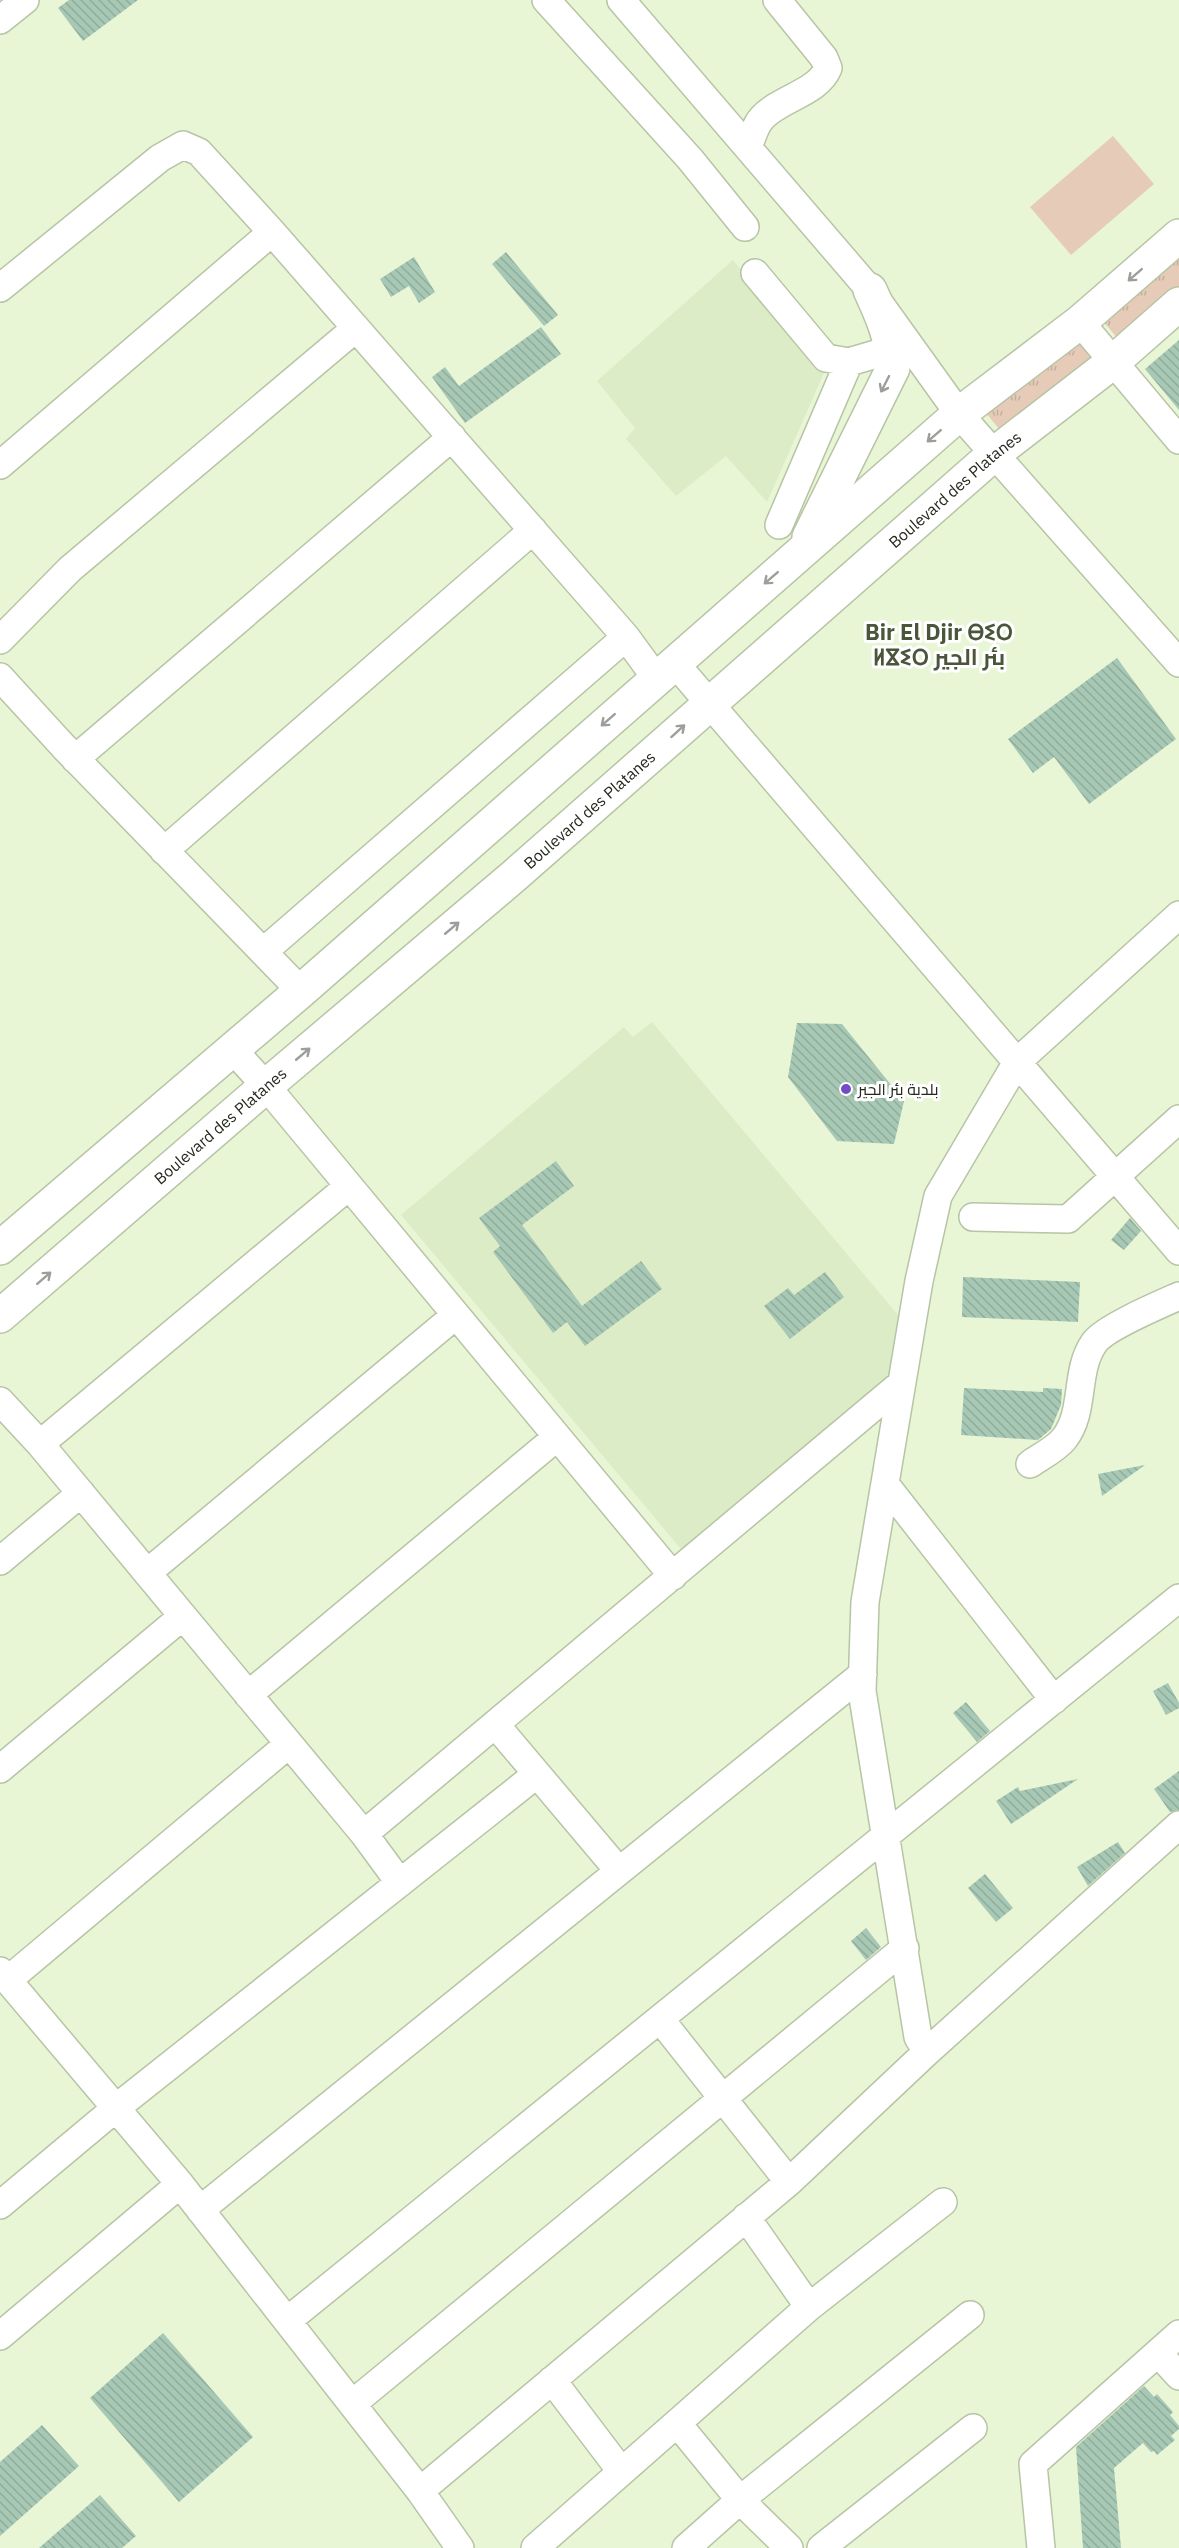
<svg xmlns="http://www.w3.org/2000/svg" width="1179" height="2548" font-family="'IBM Plex Sans',Cairo,'Noto Sans Tifinagh',sans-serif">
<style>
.built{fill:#dcecc6}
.grass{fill:url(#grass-tufts)}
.park{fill:#e6ccb8}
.building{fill:url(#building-back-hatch)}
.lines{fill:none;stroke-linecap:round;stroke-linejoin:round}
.minor-casing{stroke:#b7c4a5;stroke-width:30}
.major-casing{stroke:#b7c4a5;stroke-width:36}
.minor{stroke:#fff;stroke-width:27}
.major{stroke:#fff;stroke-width:33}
.oneway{stroke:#9c9f99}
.poi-dot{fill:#724dc6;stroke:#fff;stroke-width:2}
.labels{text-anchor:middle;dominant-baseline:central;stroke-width:6;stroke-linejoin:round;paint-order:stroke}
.street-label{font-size:16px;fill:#24291d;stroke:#fff}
.poi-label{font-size:16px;fill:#24291d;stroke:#fff;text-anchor:start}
.district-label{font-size:22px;font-weight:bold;fill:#4a553a;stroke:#fff}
</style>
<defs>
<pattern id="grass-tufts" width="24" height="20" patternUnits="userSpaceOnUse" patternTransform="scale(1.5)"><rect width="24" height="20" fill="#e6ccb8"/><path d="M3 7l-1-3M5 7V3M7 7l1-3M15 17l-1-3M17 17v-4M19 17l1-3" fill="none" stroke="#c5af9e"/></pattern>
<pattern id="building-back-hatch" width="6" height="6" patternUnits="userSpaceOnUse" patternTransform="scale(1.5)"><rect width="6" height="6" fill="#a7c8b5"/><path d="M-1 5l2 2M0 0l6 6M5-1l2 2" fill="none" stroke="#90ac9b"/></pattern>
</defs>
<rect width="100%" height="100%" fill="#e8f6d6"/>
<!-- built -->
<path class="built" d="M733 260 824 373 767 502 726 456 676 496 626 439 635 428 597 381Z
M652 1022 904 1322 895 1379 686 1555 401 1215 624 1027 633 1037Z"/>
<!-- grass -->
<path class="grass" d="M1179 247V288L1118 339 1098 315Z
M1073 336 1095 361 1006 437 985 412Z"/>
<!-- park -->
<path class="park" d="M1113 136 1154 184 1071 255 1030 207Z"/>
<!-- building -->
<path class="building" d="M69 0H138L83 41 58 8Z
M506 252 558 315 544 326 492 264Z
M414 257 435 292 419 303 409 286 391 297 380 279Z
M541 327 561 354 465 423 432 377 445 367 459 386Z
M1179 340V410L1145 369Z
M1117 658 1176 739 1089 804 1054 757 1033 773 1008 739Z
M797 1023 842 1024 904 1101 894 1144 837 1141 788 1077Z
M556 1161 574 1186 522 1225 582 1306 641 1261 662 1289 585 1346 567 1322 553 1333 493 1252 500 1246 479 1218Z
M1130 1218 1141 1231 1124 1250 1111 1240Z
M825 1272 844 1297 790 1339 764 1306 788 1288 794 1295Z
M963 1277 1080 1282 1078 1322 962 1317Z
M964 1388 1043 1392V1388L1062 1389 1061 1405 1051 1429 1038 1440 961 1435Z
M1145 1465 1102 1496 1098 1474Z
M1168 1683 1179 1703V1708L1166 1715 1153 1691Z
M966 1702 990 1731 977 1742 953 1713Z
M1179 1771V1810L1170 1812 1154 1789Z
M1078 1779 1011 1824 996 1801 1018 1787 1020 1791Z
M1118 1842 1125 1853 1088 1886 1077 1867Z
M985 1874 1013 1908 996 1922 968 1888Z
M866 1928 881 1947 866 1960 851 1941Z
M163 2333 253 2437 179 2502 90 2398Z
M1144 2386 1154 2397 1157 2394 1173 2412 1170 2415 1179 2426V2429L1171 2436 1175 2440 1157 2455 1154 2451 1151 2452 1143 2443 1114 2468 1121 2548H1083L1076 2447Z
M42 2425 79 2466 0 2536V2462Z
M100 2495 136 2536 122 2548H39Z"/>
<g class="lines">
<!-- minor casing -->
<g class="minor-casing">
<path id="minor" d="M546 0 690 159 745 227
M621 0 870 290 959 414 1179 663
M0 20 25 0
M748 147C752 138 755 125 762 118 780 98 818 93 828 68L824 58 777 0
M755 273 826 358 849 362 893 349
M0 288 160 158 183 145 199 152 272 232 626 637 656 678
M1080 322 1179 440
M0 465 272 232
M779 525 849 362
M0 640 70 569 356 328
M674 662 1179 1251
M0 677 64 747 301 991
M75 759 452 437
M164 851 533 530
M263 952 626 637
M233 1050 266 1086 673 1576
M973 1217 1068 1219 1179 1119
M0 1401 40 1444 364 1834 400 1883
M40 1444 349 1186
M1030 1464C1040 1457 1056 1449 1064 1439 1086 1411 1074 1372 1094 1343 1104 1328 1161 1304 1179 1296
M885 1484 1054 1700
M0 1561 81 1493
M147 1573 456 1315
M248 1695 557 1437
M495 1724 619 1871
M0 1769 183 1616
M364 1834 902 1383
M0 1971 180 2184 420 2491 460 2548
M8 1980 289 1744
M660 2019 789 2182
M927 2052 918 2037 862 1691 865 1602 919 1281 938 1196 1017 1062 1179 915
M0 2205 116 2108 537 1774
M200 2210 863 1674
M746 2217 809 2307
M287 2321 1179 1598
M0 2336 180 2184
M1158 2353 1179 2376
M552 2380 621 2471
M352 2404 905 1948
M677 2423 740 2500 789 2548
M420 2491 789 2182 927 2052 1179 1825
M535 2548 809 2307 943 2202
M686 2548 740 2500 970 2315
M821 2548 973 2428
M1041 2548 1033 2464 1179 2334"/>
</g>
<!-- major casing -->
<g class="major-casing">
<g id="major">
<path d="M809 537 893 368C892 338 882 316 870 290"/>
<path d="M0 1248 301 991 959 414 1080 322 1179 236"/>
<path id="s1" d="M0 1316 266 1086 514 876 994 454 1113 362 1179 304"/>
</g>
</g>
<!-- minor -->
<use href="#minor" class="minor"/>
<!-- major -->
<use href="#major" class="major"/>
</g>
<!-- one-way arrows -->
<defs><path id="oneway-shaft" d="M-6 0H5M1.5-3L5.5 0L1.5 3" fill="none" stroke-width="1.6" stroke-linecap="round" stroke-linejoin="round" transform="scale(1.5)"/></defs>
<g class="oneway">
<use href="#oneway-shaft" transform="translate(1135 275) rotate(139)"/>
<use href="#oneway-shaft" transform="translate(885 384) rotate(117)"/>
<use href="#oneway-shaft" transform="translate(934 436) rotate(139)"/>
<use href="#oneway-shaft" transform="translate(771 578) rotate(139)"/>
<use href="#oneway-shaft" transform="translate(608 720) rotate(139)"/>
<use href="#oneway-shaft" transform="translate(678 731) rotate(-42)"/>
<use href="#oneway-shaft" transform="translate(452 928) rotate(-40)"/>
<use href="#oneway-shaft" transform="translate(303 1054) rotate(-40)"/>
<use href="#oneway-shaft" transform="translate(44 1278) rotate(-41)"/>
</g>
<!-- markers -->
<circle class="poi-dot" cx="846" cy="1089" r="6"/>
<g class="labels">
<!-- street labels -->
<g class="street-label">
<text stroke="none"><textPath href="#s1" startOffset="1263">Boulevard des Platanes</textPath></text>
<text stroke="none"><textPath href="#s1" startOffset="777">Boulevard des Platanes</textPath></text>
<text stroke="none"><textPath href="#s1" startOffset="291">Boulevard des Platanes</textPath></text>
</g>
<!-- poi labels -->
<g class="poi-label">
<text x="858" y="1089">بلدية بئر الجير</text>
</g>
<!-- district labels -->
<g class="district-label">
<text x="939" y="631">Bir El Djir ⴱⵉⵔ<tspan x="939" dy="25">ⵍⴵⵉⵔ بئر الجير</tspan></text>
</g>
</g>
</svg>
